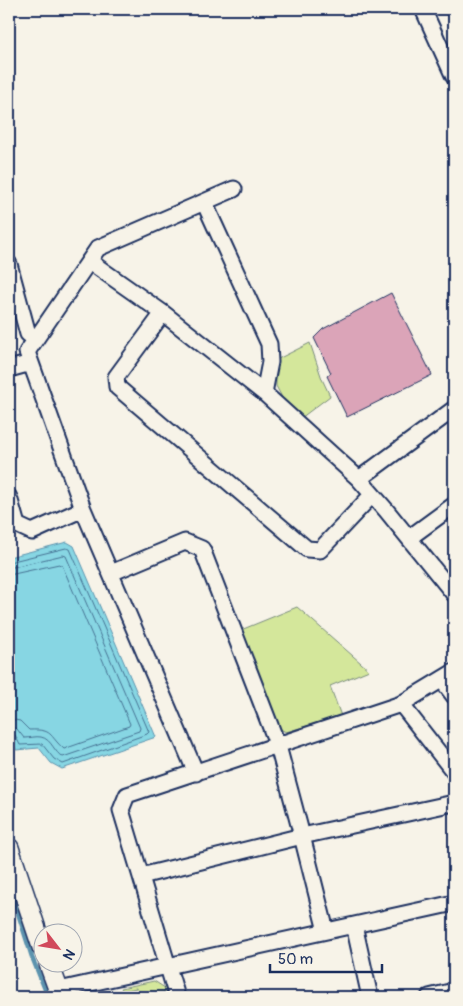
<svg xmlns="http://www.w3.org/2000/svg" width="463" height="1006" font-family="Pangolin,sans-serif">
<style>
.green{fill:#d4e79b;stroke:#788b7c}
.water{fill:#87d6e3;stroke:#5c93ae}
.lines{fill:none;stroke-linecap:round;stroke-linejoin:round}
.shore{stroke:#467293;stroke-width:1}
.stream{stroke:#5c93ae;stroke-width:4.5}
.building{fill:#dba4b8;stroke:#1b2f5e}
.minor-casing{stroke:#1b2f5e;stroke-width:19}
.major-casing{stroke:#1b2f5e;stroke-width:22}
.minor{stroke:#f7f3e8;stroke-width:15}
.major{stroke:#f7f3e8;stroke-width:19}
</style>
<rect width="100%" height="100%" fill="#f7f3e8"/>
<filter id="ink" filterUnits="userSpaceOnUse"><feTurbulence type="fractalNoise" baseFrequency=".02" numOctaves="2"/><feDisplacementMap in="SourceGraphic" scale="10" xChannelSelector="R" yChannelSelector="G"/><feConvolveMatrix kernelMatrix="1 2 1 2 8 2 1 2 1" color-interpolation-filters="sRGB"/></filter>
<g filter="url(#ink)">
<!-- green -->
<path class="green" d="M310 343 322 379 330 396 301 418 285 403 276 386V360Z
M297 607 369 670 330 686 341 716 286 732 278 728 241 630Z
M154 981 165 988 167 992 152 997H139L136 988 123 991 121 988Z"/>
<!-- water -->
<path class="water" d="M67 542 74 546 156 737 62 769 51 763 39 748 16 750 9 733V557Z"/>
<g class="lines">
<!-- shore -->
<path class="shore" d="M9 562 66 548 70 549 149 732 147 734 63 764 54 759 42 744 20 745 15 735 9 733
M9 568 63 555 66 556 140 728 139 731 63 757C54 753 52 739 41 737 36 736 30 738 24 738L17 729 9 726
M9 575 59 564 62 565 130 724 129 726 64 749C48 735 54 729 29 730L20 721 9 719"/>
<!-- stream -->
<path class="stream" d="M9 885 32 957 48 997"/>
</g>
<!-- building -->
<path class="building" d="M391 293 432 375 347 417 327 376 331 373 314 338 323 329Z"/>
<g class="lines">
<!-- minor casing -->
<g class="minor-casing">
<path id="minor" d="M423 9 454 77
M204 202 269 344 270 362 264 393
M89 261 163 313 264 393 359 479 386 510 454 594
M9 264 28 334 35 339
M163 313 116 377 117 387 307 549 320 550 372 495
M9 369 31 363
M359 479 454 409
M9 497 17 525 32 532 83 509
M409 538 454 505
M111 573 185 542 202 549 278 746 302 836 326 931
M442 680 454 696
M401 704 454 772
M196 773 83 509 27 352 98 248 234 189
M141 876 302 836 454 803
M354 925 370 997
M59 990 454 903
M177 997 121 810 127 795 401 704 454 672
M429 997 454 991"/>
</g>
<!-- major casing -->
<g class="major-casing">
<path id="major" d="M9 848 42 947
M49 964 61 997"/>
</g>
<!-- minor -->
<use href="#minor" class="minor"/>
<!-- major -->
<use href="#major" class="major"/>
</g>
</g>
<!-- margin -->
<rect width="463" height="1006" fill="none" stroke="#f7f3e8" stroke-width="30"/>
<rect x="15" y="15" width="433" height="976" fill="none" stroke="#1b2f5e" stroke-width="2" filter="url(#ink)"/>
<!-- north arrow -->
<g transform="translate(58 948) rotate(121)"><circle r="24" fill="#f7f3e8" stroke="#9fa5b1"/>
<path d="M0-4L9 19L0 12L-9 19Z" fill="#d1495b"/>
<text y="-8" font-size="14" font-weight="bold" text-anchor="middle" fill="#1b2f5e">N</text>
</g>
<!-- scale -->
<path d="M270 964v8h112v-8" fill="none" stroke="#1b2f5e" stroke-width="2.5"/>
<text x="278" y="964" font-size="15" fill="#1b2f5e" stroke="#f7f3e8" stroke-width="4" paint-order="stroke">50 m</text>
</svg>
